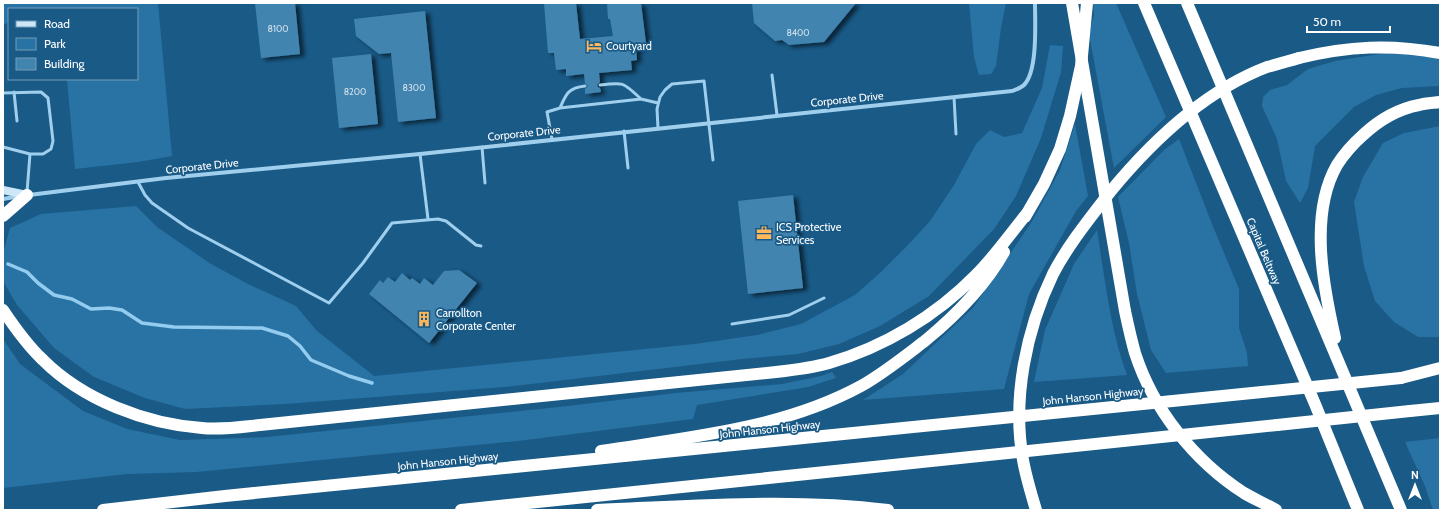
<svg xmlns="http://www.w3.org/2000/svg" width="1443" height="513" font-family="Cabin,sans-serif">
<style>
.green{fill:#2973a4}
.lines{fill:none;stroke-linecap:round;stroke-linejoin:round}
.stream{stroke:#93ccef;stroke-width:3.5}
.building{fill:#4284b0;filter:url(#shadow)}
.service{stroke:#a0cfed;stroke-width:3}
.minor{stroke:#a0cfed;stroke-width:4}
.secondary{stroke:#cde7f9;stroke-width:8}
.motorway{stroke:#fff;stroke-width:12}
.motorway-bridge{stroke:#fff;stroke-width:12}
.labels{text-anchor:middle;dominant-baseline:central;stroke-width:3.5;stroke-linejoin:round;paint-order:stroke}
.number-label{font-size:9px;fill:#d0e0eb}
.poi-label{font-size:11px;fill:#fff;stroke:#195a87;text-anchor:start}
.street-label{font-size:11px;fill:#fff;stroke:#195a87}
</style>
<defs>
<filter id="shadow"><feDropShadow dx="4.5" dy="2.5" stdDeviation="2" flood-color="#0009"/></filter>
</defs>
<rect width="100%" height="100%" fill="#195a87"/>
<!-- green -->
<path class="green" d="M3 3H158L172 156 138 162 75 169 67 79H137V9H9V22L3 25Z
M969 3H1006L1001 28 996 66 991 74 979 75 974 57Z
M1093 3H1116L1166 117 1114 168 1089 34 1094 15Z
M1050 45 1063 46 1061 72 1041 138 1016 196 994 229 929 296 880 326 839 344 798 354 742 359 505 387 285 404 185 409 145 398 94 377 54 348 17 305 3 281 4 250 10 228 41 214 136 206 157 227 211 264 248 284 296 306 317 331 374 376 695 344 757 335 801 324 855 295 881 272 907 246 930 221 954 185 976 144 990 130 1004 137 1022 133 1042 88Z
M1386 53 1429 57 1440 60V86L1402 88 1376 95 1354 107 1315 146 1308 188 1300 203 1286 181 1277 139 1262 106 1263 97 1270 90 1287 85 1308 69 1335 61Z
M1075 124 1088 196 1076 211 1029 294 1004 389 863 400 903 374 973 308 1031 223 1060 170Z
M1440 126V337H1418L1394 322 1375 301 1364 266 1354 202 1363 177 1383 143 1404 133Z
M1179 139 1212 224 1239 289V328L1247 353 1248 366 1166 373 1151 350 1137 294 1129 243 1118 197 1164 150Z
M1097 230C1105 279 1110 329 1127 375L1034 382 1045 330 1074 264Z
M3 339 20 364 83 411 127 429 180 440 267 437 568 406 676 393 782 384 821 376 832 372 836 378 808 387 697 405 693 419 518 441 196 472 127 474 3 488Z
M1440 438V510H1433L1425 486 1405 442Z"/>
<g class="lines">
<!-- stream -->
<path class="stream" d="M8 264 27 272 38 283 54 295 72 299 91 309 109 308 122 310 142 323 174 327 262 328 288 336 300 346 311 360 349 376 372 383"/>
</g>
<!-- building -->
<path class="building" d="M255 3H295L300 54 261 58Z
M544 3H576L580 39 613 36 610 19H608L607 3H641L646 43 640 44V49H636L637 60 631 61 632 70 599 73 600 82 597 85 598 87 600 88 601 92 585 94V89L588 86 585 83 584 74 566 76V69L556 70 554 53H548Z
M752 3H856L824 42 789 45 782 40 775 41 754 23Z
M425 11 436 118 398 122 391 53 379 54 356 36 354 19Z
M371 54 378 124 339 128 332 58Z
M793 195 803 288 748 294 738 201Z
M459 270 477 283 429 343 369 294 380 280 383 283 388 277 395 282 402 273 410 280 412 278 420 284 424 278 433 285 444 271Z"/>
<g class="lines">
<!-- service -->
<path class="service" d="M772 75 777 115
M600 85C624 82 623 82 641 99
M14 92 17 121
M3 93 41 92 48 98 53 141 51 149 43 154H30L3 147
M954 97 956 134
M560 108C566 94 568 88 585 86
M658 128 657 109 660 97 665 90 672 84 704 81 713 160
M624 131 628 168
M552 139 547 112 560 108 641 99 658 103
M482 147 485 183
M420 154 428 219
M138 182 145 195 152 203 188 228 329 303 363 263 392 223 438 219 446 221 476 245 481 246
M27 192 30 154
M732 324 789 315 824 298"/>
<!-- minor -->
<path class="minor" d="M29 195 166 178 420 154 1012 91C1017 89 1021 88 1024 85 1038 71 1035 22 1035 3
M3 199 20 196"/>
<!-- secondary -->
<path class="secondary" d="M3 190 27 195"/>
<!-- motorway -->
<path class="motorway" d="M1144 3 1315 404 1358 510
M1187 3 1401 510
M1299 58C1349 46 1390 44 1440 53
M3 216 27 195
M1025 217 1044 184 1060 149 1070 116 1081 66 1087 3
M3 310C15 328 27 345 43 360 83 400 146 424 202 428 221 430 241 427 260 425L776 372C794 370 812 368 829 363 884 347 936 316 976 275 995 256 1011 233 1028 212
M1335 338C1323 285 1309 214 1337 165 1344 154 1354 143 1363 135 1378 121 1398 109 1419 105 1426 103 1433 103 1440 102
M1401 378 1440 368
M1410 411 1440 408
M601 451C689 437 782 429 861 386 884 373 905 356 926 340 955 316 985 286 1004 252
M103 510 225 496 1262 392
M461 510 1277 425
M597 510C694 506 792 498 888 510"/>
<!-- motorway-bridge -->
<path class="motorway-bridge" d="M1072 3 1125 311C1128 325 1131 339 1135 353 1153 409 1194 461 1244 493 1254 499 1266 504 1276 510
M1262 392 1401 378
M1277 425 1410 411
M1036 510C1031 493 1026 477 1023 460 1012 399 1026 330 1053 274 1068 245 1090 218 1110 192 1152 141 1204 91 1267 67 1278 64 1289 61 1299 58"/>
</g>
<!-- icons -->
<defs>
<g id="hotel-bare" transform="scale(1.2)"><path d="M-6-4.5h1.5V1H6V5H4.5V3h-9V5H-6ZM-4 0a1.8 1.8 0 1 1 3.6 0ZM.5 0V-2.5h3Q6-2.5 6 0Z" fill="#ffb75c" stroke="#195a87" stroke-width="2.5" paint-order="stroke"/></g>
<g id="office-bare" transform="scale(1.2)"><path d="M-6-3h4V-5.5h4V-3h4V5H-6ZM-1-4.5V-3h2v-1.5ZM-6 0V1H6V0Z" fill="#ffb75c" stroke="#195a87" stroke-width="2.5" paint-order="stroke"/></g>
<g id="building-bare" transform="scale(1.2)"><path d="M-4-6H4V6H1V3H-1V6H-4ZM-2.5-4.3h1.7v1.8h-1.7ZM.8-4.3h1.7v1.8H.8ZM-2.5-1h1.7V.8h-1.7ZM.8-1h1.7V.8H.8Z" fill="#ffb75c" stroke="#195a87" stroke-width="2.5" paint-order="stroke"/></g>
</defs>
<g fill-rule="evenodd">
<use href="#hotel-bare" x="594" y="46"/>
<use href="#office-bare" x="764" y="233"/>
<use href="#building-bare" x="424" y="319"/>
</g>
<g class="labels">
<!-- number labels -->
<g class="number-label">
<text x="278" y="28">8100</text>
<text x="798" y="32">8400</text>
<text x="414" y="87">8300</text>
<text x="355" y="91">8200</text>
</g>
<!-- poi labels -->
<g class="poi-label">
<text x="606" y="46">Courtyard</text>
<text x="776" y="227">ICS Protective<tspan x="776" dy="13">Services</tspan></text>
<text x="436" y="313">Carrollton<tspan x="436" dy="13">Corporate Center</tspan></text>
</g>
<!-- street labels -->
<g class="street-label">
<text transform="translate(847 99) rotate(-6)">Corporate Drive</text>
<text transform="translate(524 133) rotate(-6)">Corporate Drive</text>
<text transform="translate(202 166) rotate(-6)">Corporate Drive</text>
<text transform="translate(1264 251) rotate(67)">Capital Beltway</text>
<text transform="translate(1093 396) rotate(-6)">John Hanson Highway</text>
<text transform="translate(770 429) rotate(-6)">John Hanson Highway</text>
<text transform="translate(448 461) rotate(-6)">John Hanson Highway</text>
</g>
</g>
<!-- border -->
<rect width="1443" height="513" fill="none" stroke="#ffffff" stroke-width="8"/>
<!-- legend -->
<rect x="8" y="8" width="130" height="72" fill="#195a87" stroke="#759cb7"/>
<rect x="16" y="21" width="20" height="6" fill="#cde7f9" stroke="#759cb7"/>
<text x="44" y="28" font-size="12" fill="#ffffff">Road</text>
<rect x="16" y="38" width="20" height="12" fill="#2973a4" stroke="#759cb7"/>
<text x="44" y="48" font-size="12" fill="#ffffff">Park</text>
<rect x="16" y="58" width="20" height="12" fill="#4284b0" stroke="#759cb7"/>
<text x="44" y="68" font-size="12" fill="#ffffff">Building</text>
<!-- north arrow -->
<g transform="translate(1415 485)" stroke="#195a87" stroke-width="3" paint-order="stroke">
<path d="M0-3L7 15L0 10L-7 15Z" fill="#ffffff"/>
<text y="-6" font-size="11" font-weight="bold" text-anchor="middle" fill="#ffffff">N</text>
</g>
<!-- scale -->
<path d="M1307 26v6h83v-6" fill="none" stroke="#ffffff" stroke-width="2"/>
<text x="1313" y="26" font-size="12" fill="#ffffff" stroke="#195a87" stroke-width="3" paint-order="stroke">50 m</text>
</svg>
